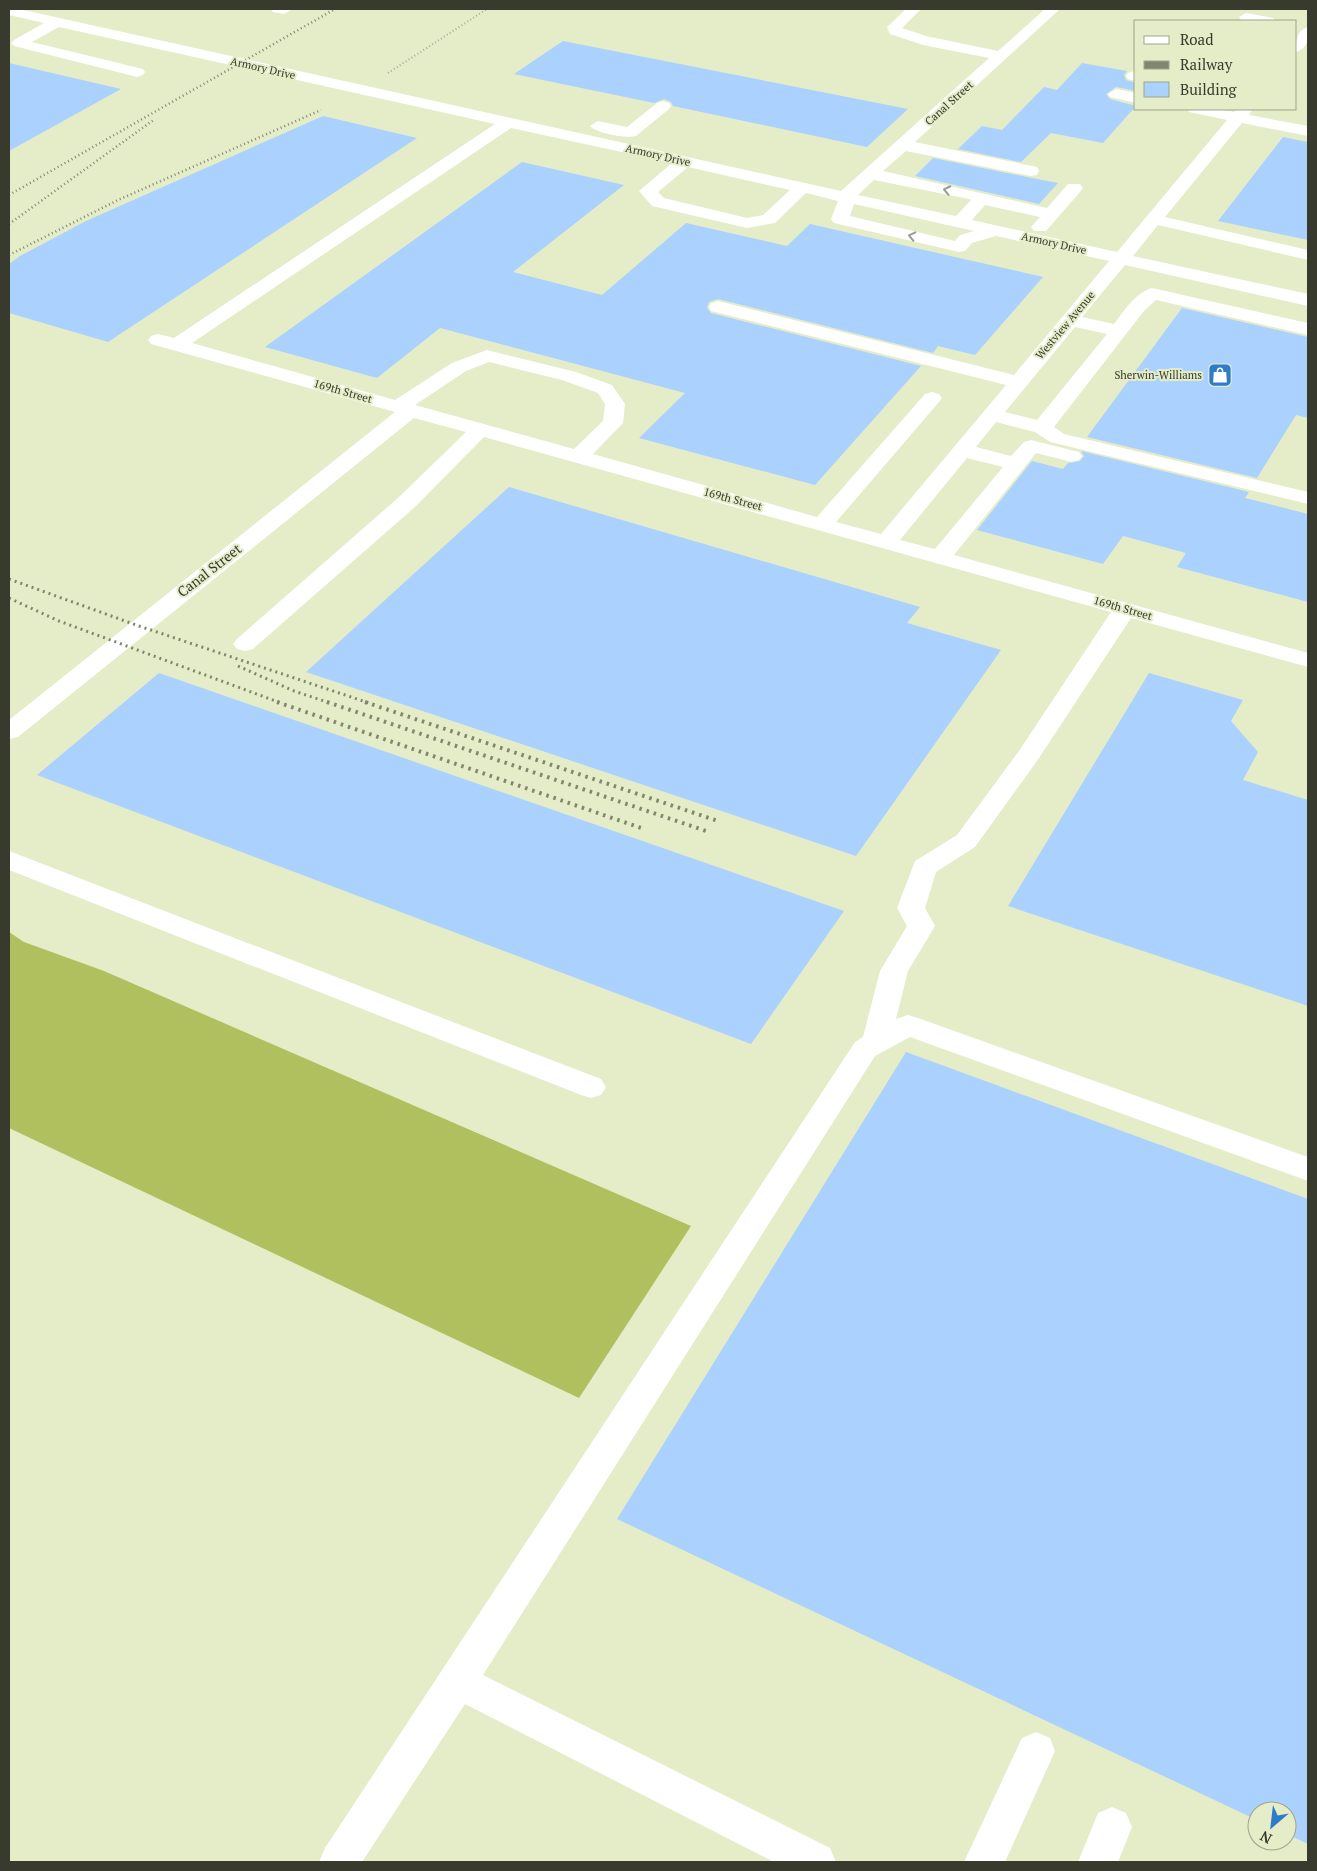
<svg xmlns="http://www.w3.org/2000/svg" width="1317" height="1871" font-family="'PT Serif',serif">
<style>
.forest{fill:#b1c05e}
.building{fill:#abd1fe}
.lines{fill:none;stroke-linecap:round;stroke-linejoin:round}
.path{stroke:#a8af92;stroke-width:2;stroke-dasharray:1 2.5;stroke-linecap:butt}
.minor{fill:#fff;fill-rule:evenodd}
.rail-far2{stroke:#81866f;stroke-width:2.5;stroke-dasharray:1 3;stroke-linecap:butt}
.rail-far1{stroke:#81866f;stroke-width:3;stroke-dasharray:2 4;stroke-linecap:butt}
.rail{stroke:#81866f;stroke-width:4;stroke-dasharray:2.5 5;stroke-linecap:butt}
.oneway{stroke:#9b9c96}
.labels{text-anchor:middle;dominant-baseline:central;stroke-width:4;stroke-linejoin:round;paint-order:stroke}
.far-street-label{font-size:11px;fill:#373a2c;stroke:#e4ecc8}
.far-poi-label{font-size:11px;fill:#373a2c;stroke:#e4ecc8;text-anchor:end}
.street-label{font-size:14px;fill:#373a2c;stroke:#e4ecc8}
</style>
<rect width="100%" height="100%" fill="#e4ecc8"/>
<!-- forest -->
<path class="forest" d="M9 932 24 942 104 971 691 1226 579 1398 9 1128Z"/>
<!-- building -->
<path class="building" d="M563 41 908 109 867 147 673 106 671 102 664 99 654 103 514 74Z
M9 63 121 89 9 151Z
M1082 63 1127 71 1124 75 1126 80 1136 83V91L1116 87 1106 94 1110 99 1136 106 1103 143 1051 133 1021 162 958 149 982 126 1002 130 1044 87 1057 90Z
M323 116 417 138 108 342 9 313V264L20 256 86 221Z
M1283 137 1308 142V240L1218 221Z
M933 158 1032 178 1058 183 1039 204 915 176Z
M522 162 624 185 513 272 602 295 686 223 787 246 810 224 1043 277 975 355 938 346 933 353 718 299 709 302 707 308 711 313 921 366 815 485 639 438 685 393 440 328 377 378 265 347Z
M1182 308 1308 337V418L1296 415 1257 478 1087 437Z
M1081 451 1249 492 1245 498 1308 514V602L1177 567 1186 553 1123 536 1103 564 977 530 1032 461 1063 469 1068 463 1080 461 1084 456Z
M509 487 920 607 907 623 1001 650 856 856 306 672Z
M159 673 844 911 751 1044 37 775Z
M1149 673 1243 700 1231 721 1258 752 1243 780 1308 800V1006L1008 906Z
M906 1052 1308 1199V1844L1287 1834V1811H1257V1820L617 1519Z"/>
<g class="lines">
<!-- path -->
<path class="path" d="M388 73 487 9"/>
<!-- minor -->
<path class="minor" d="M9 9H19L841 191 989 58 923 45 890 34 887 27 906 9H921L902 28 926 36 998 51 1045 9H1060L915 142 1037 167 1039 171 1037 175 1031 176 906 151 883 171 1047 208 1068 184H1080L1083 188 1080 192 1046 231H1034L1031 227 1040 217 985 205 972 220 1117 252 1227 120 1189 112 1187 109H1219L1234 112 1237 109H1253L1249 115 1308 126V136L1242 123 1165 217 1308 250V260L1158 225 1133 256 1308 294V306L1125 265 1082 317 1114 324C1124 311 1135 293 1152 288L1308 323V335L1156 300 1144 311 1054 427 1064 434 1308 492V504L1050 442 1035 432 996 422 976 447 1011 456 1024 442 1031 440 1079 452 1082 456 1079 460 1072 462 1036 453 954 555 1308 653V667L1131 618 1037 761 975 847 936 872 925 908 935 926 908 971 896 1019 908 1015 918 1018 1308 1157V1181L910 1037 875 1056 483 1675 830 1848 836 1862H774L465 1704 362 1862H319L325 1848 855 1042 863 1037 880 971 907 926 897 908 915 861 957 835 1019 751 1111 612 484 437 415 507 253 649 245 651 237 649 233 644 237 639 399 497 466 432 414 418 18 737 9 739V720L395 412 151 344 148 340 151 336 158 334 174 338 495 124 59 27 32 42 143 69 145 72 143 75 137 77 14 46 11 43 14 40 44 23 9 15ZM511 128 672 163 639 191 652 206 747 228 775 223 806 193 838 201 831 219 834 223 959 252 965 251 972 243 996 236 1109 261 1014 375 718 301 711 303 709 307 711 311 1006 385 881 534 836 522 939 402 942 398 939 394 932 392 925 394 817 517 593 454 623 423 625 404 612 385 576 372 487 350 452 363 395 400 192 343ZM688 167 790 190 763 215 747 218 664 198 658 192ZM874 180 969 199 971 200 956 216 858 195ZM854 204 974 231 960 235 955 241 850 216ZM1075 327 1107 334 1037 420 1005 412ZM489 362 562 380 598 393 605 404 603 421 574 449 415 405 466 371ZM967 458 1003 467 935 549 900 540Z
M271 9H291V10L284 14 273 12Z
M1246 13 1273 18 1275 21 1241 20 1239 17Z
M1308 27C1309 38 1308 49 1296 52 1296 41 1296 31 1308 27Z
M1134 71 1136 81 1128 79 1126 76 1128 73Z
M1116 89 1136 93V103L1110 97 1108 94Z
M663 101 669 103 671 106 669 109 636 136C628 139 595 133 590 126L598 121 627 127 657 103Z
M9 851 601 1079 606 1087 601 1095 591 1098 581 1095 9 870Z
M1036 1732 1050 1738 1055 1751 1005 1862H964L1022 1738Z
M1112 1807 1126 1813 1132 1827 1118 1862H1078L1098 1813Z"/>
<!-- rail-far2 -->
<path class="rail-far2" d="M9 195 335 9
M9 224 155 119
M9 255 118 200 321 110"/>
<!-- rail-far1 -->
<path class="rail-far1" d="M9 579 139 626 369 703
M9 598 59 621 281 703
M238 666 294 691 330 703"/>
<!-- rail -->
<path class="rail" d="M277 702 644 829
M327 702 709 832
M365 702 718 821"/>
</g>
<!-- one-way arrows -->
<defs><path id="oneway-chevron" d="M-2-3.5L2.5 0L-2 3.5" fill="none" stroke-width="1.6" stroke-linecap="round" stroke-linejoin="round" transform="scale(1.25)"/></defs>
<g class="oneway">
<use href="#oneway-chevron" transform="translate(947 190) rotate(-168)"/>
<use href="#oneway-chevron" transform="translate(912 236) rotate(-167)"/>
</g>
<!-- icons -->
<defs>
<g id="shop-square" transform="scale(1.25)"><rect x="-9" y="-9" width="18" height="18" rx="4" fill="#2e7bcb" stroke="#e4ecc8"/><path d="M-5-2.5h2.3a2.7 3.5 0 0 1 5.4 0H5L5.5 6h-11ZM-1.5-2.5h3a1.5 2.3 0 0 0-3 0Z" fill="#fff"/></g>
</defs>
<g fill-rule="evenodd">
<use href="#shop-square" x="1220" y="375"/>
</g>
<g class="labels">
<!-- far-street labels -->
<g class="far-street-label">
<text transform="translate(263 68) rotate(13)">Armory Drive</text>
<text transform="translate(949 103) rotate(-42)">Canal Street</text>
<text transform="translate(658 155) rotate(13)">Armory Drive</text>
<text transform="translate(1054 243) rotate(13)">Armory Drive</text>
<text transform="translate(1065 325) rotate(-50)">Westview Avenue</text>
<text transform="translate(343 391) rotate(16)">169th Street</text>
<text transform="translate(733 499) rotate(15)">169th Street</text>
<text transform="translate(1123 608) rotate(16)">169th Street</text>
</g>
<!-- far-poi labels -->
<g class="far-poi-label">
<text x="1202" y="375">Sherwin-Williams</text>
</g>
<!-- street labels -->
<g class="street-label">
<text transform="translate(209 570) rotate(-38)">Canal Street</text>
</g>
</g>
<!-- border -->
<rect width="1317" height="1871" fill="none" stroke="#373a2c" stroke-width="20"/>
<!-- legend -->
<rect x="1134" y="20" width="162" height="90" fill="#e4ecc8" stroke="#9fa58a"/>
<rect x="1144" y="36" width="25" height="8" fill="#ffffff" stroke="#9fa58a"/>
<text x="1180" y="45" font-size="15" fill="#373a2c">Road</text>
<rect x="1144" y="61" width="25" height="8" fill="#81866f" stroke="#9fa58a"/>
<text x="1180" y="70" font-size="15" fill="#373a2c">Railway</text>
<rect x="1144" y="82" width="25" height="15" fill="#abd1fe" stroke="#9fa58a"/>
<text x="1180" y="95" font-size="15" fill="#373a2c">Building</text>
<!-- north arrow -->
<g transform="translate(1272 1826) rotate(208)"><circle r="24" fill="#e4ecc8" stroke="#9fa58a"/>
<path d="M0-4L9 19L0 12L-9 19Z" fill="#2e7bcb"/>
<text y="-8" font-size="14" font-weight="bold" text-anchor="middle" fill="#373a2c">N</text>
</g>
</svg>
